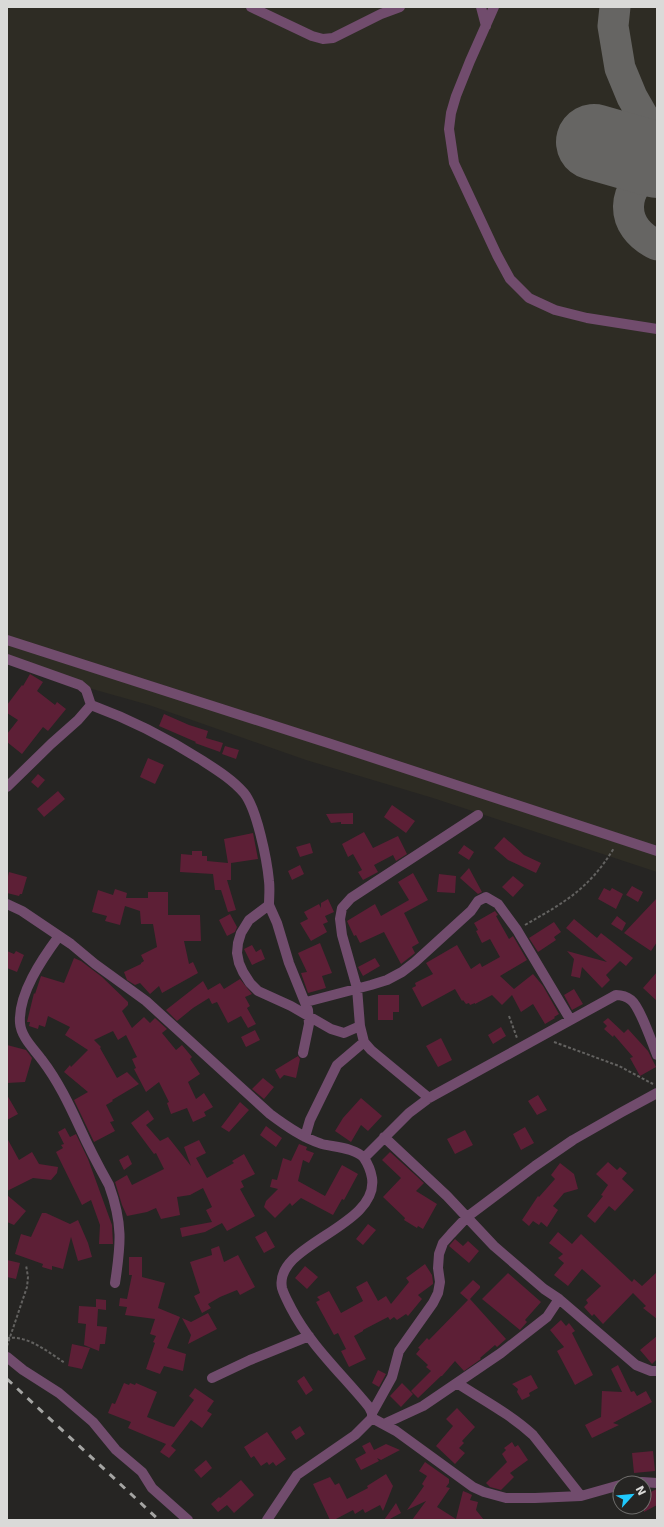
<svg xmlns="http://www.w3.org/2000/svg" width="664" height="1527" font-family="'DejaVu Sans',sans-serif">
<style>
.built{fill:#2e2c24}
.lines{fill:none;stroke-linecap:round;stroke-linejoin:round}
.taxiway{stroke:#666563;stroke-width:31}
.runway{stroke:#666563;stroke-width:76}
.building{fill:#5d1f36}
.path{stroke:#636260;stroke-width:2;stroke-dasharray:3 2;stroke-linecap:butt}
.minor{stroke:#714c6d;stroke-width:10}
.rail{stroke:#a5a5a3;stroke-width:3;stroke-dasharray:7 7;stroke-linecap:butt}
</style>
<rect width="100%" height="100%" fill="#262523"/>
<!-- built -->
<path class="built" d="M7 7H657V872L433 798 306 760 149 705 46 676 7 663Z"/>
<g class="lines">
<!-- taxiway -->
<path class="taxiway" d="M615 7 613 26 620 68 632 97 644 118 657 134
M657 167C620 186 618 227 657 245"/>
<!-- runway -->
<path class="runway" d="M594 142 657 160"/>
</g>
<!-- building -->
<path class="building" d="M30 674 43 682 37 691 55 705 57 702 66 709 48 731 43 727 22 754 7 742V734L18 720 7 713V705L22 685 23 686Z
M164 714 189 725 208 731 206 738 223 743 220 752 195 743 196 742 159 726Z
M225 746 239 750 236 759 222 754Z
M148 758 164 765 155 784 140 777Z
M38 774 45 780 38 788 31 782Z
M58 791 65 799 44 817 37 809Z
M392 805 415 821 406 833 384 817Z
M353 813V824H341V822L331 823 326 814Z
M364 832 373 848 398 836 407 854 396 861 393 855 374 865 378 872 363 880 358 872 362 870 353 854 348 857 342 844Z
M253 833 258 859 231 863V880H227L236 910 228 912 221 890H215L213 874 180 872 181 854 192 855V851H202V856H207V861L228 863 224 839Z
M504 837 524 855 541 863 536 873 508 860 494 848Z
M310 843 313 853 300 857 296 847Z
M464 845 474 852 469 860 458 853Z
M300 865 304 874 292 880 288 871Z
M469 868 482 892 478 894 460 878Z
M9 872 27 877 22 894H20L19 896 7 893V881Z
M413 873 428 900 404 913 419 943 412 947 415 953 401 964 384 932 360 943 356 935 354 936 347 921 375 904 381 916 409 900 398 882Z
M439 874 456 876 455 893 437 892Z
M513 876 524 885 513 897 502 887Z
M632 886 643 892 638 902 626 895Z
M604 888 610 891 612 888 623 894 616 909 598 899Z
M115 889 127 893 126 898H148V892H168V915H200L201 941H184L189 964 193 962 198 973 162 993 159 986 150 994 140 983 135 985 127 980 124 972 141 964V963L144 961 141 955 157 947 153 924H141L140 911 125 906 120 925 105 921 107 916 92 912 98 890 113 895Z
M657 898V942L651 951 624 933Z
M328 899 334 912 325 916 328 922 323 924 327 932 311 941 300 923 308 919 304 912 319 904 321 908V903Z
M495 911 498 915 496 916 509 939 513 936 527 960 500 976 514 989 533 974 543 986 559 1014 554 1017 555 1018 545 1024 533 1004 521 1012 512 995 502 1005 492 995 475 1004V1003L470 1005 469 1003 466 1004 463 1000 462 1001 455 989 422 1007 412 988 416 986 415 983 433 974 426 963 457 945 471 969 480 963 482 967 500 957 490 939 482 943 476 931 478 930 474 923Z
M230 914 237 927 235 932 227 936 219 920Z
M617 916 626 923 622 931 611 924Z
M574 919 597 938 601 933 633 958 626 966 620 961 606 975 610 980 602 988 582 967 580 978 571 976 574 959 567 951 607 962 566 928Z
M554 922 561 932 554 937 556 940 538 952 529 938Z
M320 943 332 973 322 976 326 988 308 993 301 973 307 972 298 953Z
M252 945 256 952 261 949 265 959 252 965 244 949Z
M7 951 14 954 16 951 24 955 17 972 7 968Z
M74 958 81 961 102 977 128 1002V1005L122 1011 132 1028 144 1017 150 1023 155 1018 167 1029 162 1033 176 1050 182 1045 192 1057 190 1059 200 1074 188 1082 196 1099 204 1093 213 1107 204 1112 206 1116 193 1122 187 1108 171 1114 167 1103 169 1102 159 1082 146 1092 134 1069 136 1068 132 1059 137 1057 126 1035 118 1040 113 1031 94 1040 101 1047 100 1048 117 1078 127 1072 139 1084 112 1100 113 1101 106 1105 114 1121 110 1122 115 1131 94 1142 74 1100 88 1092 64 1072 70 1065 71 1067 88 1050 65 1035 70 1027 48 1016 45 1027 39 1025 38 1029 29 1026 30 1022H27L34 993 35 994 41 976 64 983Z
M375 958 380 966 363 976 358 967Z
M657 972V1001L643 988Z
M240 979 252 994 245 997 250 1006 247 1008 256 1024 248 1028 241 1016 228 1023 217 1002 212 1004 209 998 193 1008 177 1021 166 1010 203 981 208 990 220 983 224 989Z
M574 989 583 1004 572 1010 564 995Z
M378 995H399V1012H393V1020H378Z
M608 1018 624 1033 628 1029 648 1051 656 1067 640 1076 630 1058 633 1057 614 1035 613 1037 604 1029 607 1026 603 1022Z
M501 1027 506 1036 493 1044 488 1035Z
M255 1030 260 1040 246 1047 241 1037Z
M441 1038 452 1060 438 1067 426 1046Z
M7 1045 26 1050 32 1058 25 1082 7 1083Z
M298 1056 300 1059 296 1078 284 1075 280 1079 275 1070Z
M263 1078 274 1087 264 1099 252 1089Z
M7 1095 18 1114 7 1120Z
M538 1095 547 1110 537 1115 528 1101Z
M361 1098 382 1116 368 1131 361 1125 351 1142 335 1131 343 1118Z
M240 1102 249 1110 229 1132 221 1127Z
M148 1110 154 1119 146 1125 160 1141 168 1137 191 1166 184 1147 199 1140 206 1153 196 1158 207 1178 234 1163 232 1161 244 1154 255 1174 241 1181 244 1187 240 1189 255 1216 227 1231 222 1223 205 1232 182 1237 180 1228 212 1222 206 1210 212 1207 203 1188 190 1195 177 1197 180 1215 161 1219 156 1208 147 1212 127 1216 122 1205 115 1182 127 1175 132 1185 164 1169 156 1153 154 1154 131 1123Z
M266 1126 282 1138 276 1147 260 1135Z
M525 1127 534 1143 521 1150 513 1134Z
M65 1128 70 1137 76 1134 88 1159 112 1225 113 1244H99L100 1225 91 1200 82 1205 56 1152 63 1148 61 1145 64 1144 58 1132Z
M465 1130 473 1145 455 1154 447 1139Z
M7 1138 19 1160 32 1152 39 1164 58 1167 57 1173 51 1180 33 1178 7 1191Z
M299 1144 307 1147 306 1150 314 1153 309 1163 303 1160 298 1181 325 1196 342 1165 358 1174 344 1200 342 1199 333 1215 301 1198 292 1206 290 1203 275 1218 264 1207 266 1201 278 1189 270 1187 272 1179 277 1180 283 1158 291 1161Z
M390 1152 424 1183 416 1191 437 1204 423 1229 418 1226 417 1228 404 1220 405 1218 383 1197 401 1178 382 1160Z
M128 1155 132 1164 124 1170 119 1160Z
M608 1162 617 1170 620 1167 627 1173 622 1179 634 1190 615 1211 609 1206 595 1223 587 1216 603 1196 601 1195 608 1185 596 1174Z
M560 1163 574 1174 578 1189 564 1193 553 1206 558 1210 547 1227 541 1222 539 1225 533 1221 529 1226 522 1220 538 1196 539 1197 555 1179 551 1175Z
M7 1195 26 1211 14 1225 7 1222Z
M42 1213H46L70 1224 78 1220 88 1243 92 1257 78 1261 71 1237 63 1269 52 1266V1270L42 1267 43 1264 15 1254 21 1234 31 1237Z
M368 1224 376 1230 363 1245 356 1239Z
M266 1231 275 1247 264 1253 255 1237Z
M558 1232 572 1244 581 1234 632 1282 634 1279 642 1286 657 1272V1319L643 1308 646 1306 633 1293 603 1324 594 1314 592 1316 584 1307 588 1303 586 1300 601 1286 582 1269 568 1286 554 1275 564 1263 558 1258 563 1254 549 1243Z
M455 1239 463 1246 468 1241 479 1251 469 1263 449 1246Z
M219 1246 224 1262 238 1255 255 1287 240 1295 237 1290 220 1297 208 1304 211 1308 202 1313 194 1296 200 1293 190 1262 212 1255 211 1249Z
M129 1257H142V1277L165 1283 158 1308 180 1317 167 1348 186 1354 183 1371 164 1366 160 1374 146 1369 155 1343 153 1342 156 1336 150 1334 155 1319 125 1315 127 1307 119 1306 120 1298 127 1299 132 1275H129Z
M7 1260 20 1263 16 1279 7 1277Z
M425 1264 432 1275 433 1282V1284L418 1295 422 1299 408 1316 406 1314 397 1320 394 1317 390 1320 388 1317 363 1330V1331L354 1336 366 1359 349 1367 341 1351 346 1349 338 1333 334 1335 316 1302 320 1300 317 1297 329 1291 341 1313 363 1301 356 1287 367 1281 378 1301 386 1296 391 1304 409 1282 406 1278Z
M305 1266 318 1277 307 1289 295 1278Z
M508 1273 541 1302 525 1320 527 1322 520 1330 482 1299Z
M473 1280 480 1286V1288L470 1299 506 1339 497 1347 495 1345 480 1358 481 1359 464 1371 455 1361 442 1376H441L418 1398 411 1391 431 1371 426 1367 428 1365 416 1354 420 1349 418 1348 427 1338 429 1340 468 1300 460 1293Z
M96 1299 106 1300V1310L98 1309 97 1326 107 1327 105 1344H100L99 1351 84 1345 86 1324 78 1323 79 1306 96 1307Z
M208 1313 217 1329 188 1344 191 1335 182 1318 191 1322Z
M561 1320 566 1326 569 1323 575 1331 572 1333 593 1375 575 1385 557 1351 564 1347 550 1330Z
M657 1336V1359L652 1364 640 1350Z
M72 1344 90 1348 82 1369 68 1366Z
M618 1365 631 1392 634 1391 637 1396 646 1391 652 1402 613 1423 619 1425 592 1438 585 1425 601 1417 602 1391 622 1392 611 1369Z
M378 1370 386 1374 379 1387 372 1383Z
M531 1375 538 1388 529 1393 530 1396 522 1400 517 1392 518 1389 512 1384Z
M304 1376 313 1390 306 1395 297 1381Z
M124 1383 129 1385 130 1383 135 1385 136 1383 157 1392 147 1417 167 1425 174 1427 194 1400 189 1396 195 1388 214 1401 207 1411 212 1414 202 1428 191 1420 171 1446 176 1450 169 1458 160 1452 166 1444 128 1428 131 1422 108 1413 112 1403 115 1404Z
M402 1383 413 1394 401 1407 390 1396Z
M457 1408 475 1427 462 1441 464 1443 459 1448 465 1453 455 1464 436 1446 453 1426 446 1419Z
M300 1426 305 1434 296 1440 291 1432Z
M267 1432 286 1459 276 1466 273 1462 269 1465 267 1462 261 1466 254 1456 251 1458 244 1447Z
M370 1442 374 1450 386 1444 400 1450 381 1460 377 1458 379 1461 361 1470 355 1459 366 1453 362 1446Z
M512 1442 515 1447 518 1445 528 1460 510 1473 514 1477 501 1490 490 1487 486 1483 507 1462 502 1454 506 1450 504 1448Z
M653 1451 655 1471 634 1473 632 1453Z
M206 1460 212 1468 201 1478 194 1470Z
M425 1462 449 1479V1483L446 1487 450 1488 437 1507 456 1519 463 1491 468 1493 472 1495 470 1500 478 1502 476 1510 484 1520H412L426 1501 407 1510 424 1486 422 1484 427 1476 419 1471Z
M386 1474 393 1486 383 1511 380 1505 365 1513 363 1509 355 1514 353 1510 334 1520H330L313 1484 330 1477 335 1485 339 1483 347 1499 368 1488 367 1486Z
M241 1480 254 1495 234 1513 227 1505 218 1512 211 1504 219 1497 220 1498Z
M657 1489V1505L644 1512V1495Z
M396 1503 401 1513 388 1520H384Z"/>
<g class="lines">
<!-- path -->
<path class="path" d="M525 925C565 902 589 889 614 848
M509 1016 517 1038
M554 1042 619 1066 653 1084
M7 1338C28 1335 48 1352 65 1363
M7 1346 27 1287 28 1277 26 1265"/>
<!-- minor -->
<path class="minor" d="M251 7 312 36 323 39 333 38 381 14 400 7
M481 7 486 26
M494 7 470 61 456 96 451 113 449 129 454 163 497 255 510 279 529 298 555 310 587 318 657 329
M7 640 328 743 657 851
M7 659 80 685 86 690 91 705 78 720 51 744 7 787
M91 705C132 720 167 738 203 761 217 770 233 780 244 793 257 809 267 860 269 881 270 889 269 897 269 905L249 920 241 933 238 943 237 953 239 963 243 972 250 983 258 991 291 1006 331 1029 344 1033 360 1026
M7 904 22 911 71 944 95 964 146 1001 270 1114C286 1126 303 1138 322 1144 334 1147 356 1148 364 1158 368 1164 371 1172 372 1178 379 1227 273 1244 282 1288 284 1295 288 1302 291 1308 310 1345 343 1375 369 1407L372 1413V1418L355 1435 297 1475 267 1520
M269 905 277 923 289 963 308 1010 309 1024 303 1053
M59 936C42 959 18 994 20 1023 21 1037 34 1049 42 1060 58 1081 69 1104 80 1128 89 1148 99 1167 109 1185 123 1224 121 1244 115 1283
M306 1002 371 985 387 980 402 972 415 962 471 911 478 901 486 897 498 904 517 930 570 1019
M429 1098 371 1050 364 1042 360 1026 357 988 342 935 340 919 342 908 351 898 478 815
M305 1137 310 1120 337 1065 364 1042
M384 1137 447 1196 494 1246 544 1289 559 1299 636 1365 651 1371H657
M364 1158 409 1113 429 1098 616 995C622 995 626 996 631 1000 640 1007 652 1043 657 1055
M7 1357 23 1370 59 1393 93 1422 116 1450 142 1472 152 1488 188 1520
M212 1378 250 1360 309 1336
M457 1383C483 1400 510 1414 533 1435L581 1496
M372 1413 392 1377 399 1351 433 1303 438 1293 440 1282 438 1268 439 1254 443 1243 451 1234 467 1217 535 1166 573 1140 622 1112 657 1093
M372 1418 396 1431 473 1487 484 1492 506 1498H535L581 1496 620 1485
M384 1424 423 1406 501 1353 547 1317 559 1299
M631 1483 642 1482 657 1483"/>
<!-- rail -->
<path class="rail" d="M7 1379 159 1520"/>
</g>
<!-- border -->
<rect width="664" height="1527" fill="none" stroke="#dadad8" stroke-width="16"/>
<!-- north arrow -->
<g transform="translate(632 1495) rotate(63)"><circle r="19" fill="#262523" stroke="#6e6d6b"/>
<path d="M0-3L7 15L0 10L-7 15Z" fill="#1fc9fd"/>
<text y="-6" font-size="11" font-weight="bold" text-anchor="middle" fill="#dadad8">N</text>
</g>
</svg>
